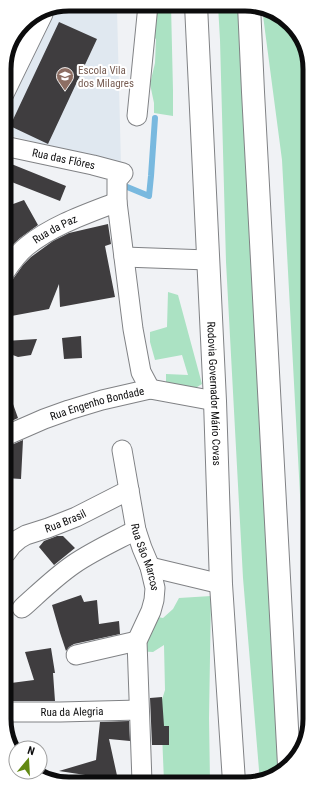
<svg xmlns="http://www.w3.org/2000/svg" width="314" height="788" font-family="'Roboto Condensed',sans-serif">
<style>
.built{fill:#e0e8f0}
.green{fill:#abe2c3}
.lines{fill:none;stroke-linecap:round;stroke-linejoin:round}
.stream{stroke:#79b9df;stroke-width:6}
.building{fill:#3f3d3f}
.street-casing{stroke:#808285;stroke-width:21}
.highway-casing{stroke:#808285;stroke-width:24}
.street{stroke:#fff;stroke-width:19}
.highway{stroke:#fff;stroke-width:22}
.labels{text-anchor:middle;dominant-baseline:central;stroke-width:4;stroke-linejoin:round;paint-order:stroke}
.education-label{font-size:11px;fill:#785e54;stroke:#fff;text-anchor:start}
.street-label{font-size:11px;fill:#0c0c0d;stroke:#fff}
.rim{fill:none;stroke:#0c0c0d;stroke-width:5}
</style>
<rect width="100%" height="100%" fill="#f0f2f5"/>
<!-- built -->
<path class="built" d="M69 4H105L117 10 121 164 4 134V103L50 12Z"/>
<!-- green -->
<path class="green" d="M155 5H171L173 91V116L154 113V103L150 84 155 63 156 39 141 27Z
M218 5H240L280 770 261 782H260L243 578 226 262 220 40Z
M262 8 291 23 308 53 310 723 301 744 300 728 309 702V621L304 569 282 160Z
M168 292 178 295 202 384 176 400H149V388L166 384V374L188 375 182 355 155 360 150 342V332L167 327Z
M211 596 209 718 210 782H164L162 733 156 719 165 690 164 645 153 652 135 651 153 616 163 618 173 609 179 598Z"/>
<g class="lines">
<!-- stream -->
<path class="stream" d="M120 184 149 196 151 176 155 118"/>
</g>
<!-- building -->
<path class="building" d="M59 22 97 39 48 144 10 126Z
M4 161 66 186 60 201 4 179Z
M24 200 38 225 20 238 5 252V207Z
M108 224 111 244 105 246 115 297 60 307 59 284 49 309 6 317 13 279 23 265 31 257 53 241 69 233Z
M81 336 82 358 64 359 62 338Z
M37 339 31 355 18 357 5 352V341Z
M5 390H8L18 418 5 424Z
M23 440 21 479 5 478V447L9 446Z
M57 536H63L75 548 54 565 39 547 44 541Z
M81 595 84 602 97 600 99 624 119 621 120 634 74 644 69 647 66 651 60 633 52 605Z
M51 648 55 673H53L55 701H13L11 683 34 680 25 652Z
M162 697 164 726H169V745H152L150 698Z
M129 721 130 741 109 739 118 780 59 771 96 760 100 722Z"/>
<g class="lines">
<!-- street casing -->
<g class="street-casing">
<g id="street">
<path d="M4 94 43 14"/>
<path d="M137 116 148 5"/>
<path id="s1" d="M4 146 93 165 123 173 117 180V202L133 329 141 372 150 389"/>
<path d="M124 257 208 260"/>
<path id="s2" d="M5 272C11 263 18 253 27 246 53 225 86 214 117 202"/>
<path id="s3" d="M5 436 44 419 69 410 102 400 150 389 215 401"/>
<path id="s4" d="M122 450 136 530 142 548 150 567 155 588 154 600 151 611 137 641 142 782"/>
<path id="s5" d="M6 553 12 545 19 539 26 535 48 528 76 517 129 490"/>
<path d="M150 567 221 584"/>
<path d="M22 608C39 593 55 577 74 564 93 551 115 541 136 530"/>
<path d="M76 655 137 641"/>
<path id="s6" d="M6 712H60L139 710"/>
</g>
</g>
<!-- highway casing -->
<g class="highway-casing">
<g id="highway">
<path id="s7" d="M196 5 215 401 221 584 234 782"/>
<path d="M249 5 253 92 289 765"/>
</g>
</g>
<!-- street -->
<use href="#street" class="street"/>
<!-- highway -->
<use href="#highway" class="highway"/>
</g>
<!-- icons -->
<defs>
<g id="school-pin" transform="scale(0.9)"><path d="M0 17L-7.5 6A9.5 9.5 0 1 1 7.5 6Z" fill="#8d6e63" stroke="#fff"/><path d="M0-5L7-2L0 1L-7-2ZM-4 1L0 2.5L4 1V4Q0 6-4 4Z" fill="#fff"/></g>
</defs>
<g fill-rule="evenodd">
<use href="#school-pin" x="65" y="76"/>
</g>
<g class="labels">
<!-- education labels -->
<g class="education-label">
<text x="78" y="70">Escola Vila<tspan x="78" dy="13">dos Milagres</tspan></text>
</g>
<!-- street labels -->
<g class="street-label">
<text stroke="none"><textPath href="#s1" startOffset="61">Rua das Flôres</textPath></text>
<text stroke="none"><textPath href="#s2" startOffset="67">Rua da Paz</textPath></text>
<text stroke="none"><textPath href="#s7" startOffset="389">Rodovia Governador Mário Covas</textPath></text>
<text stroke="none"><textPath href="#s3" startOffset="98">Rua Engenho Bondade</textPath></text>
<text stroke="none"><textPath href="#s5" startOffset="69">Rua Brasil</textPath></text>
<text stroke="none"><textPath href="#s4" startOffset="110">Rua São Marcos</textPath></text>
<text stroke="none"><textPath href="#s6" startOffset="66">Rua da Alegria</textPath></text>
</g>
</g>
<!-- crop -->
<path d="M0 0H314V788H0ZM69 11H245A58 58 0 0 1 303 69V719A58 58 0 0 1 245 777H69A58 58 0 0 1 11 719V69A58 58 0 0 1 69 11Z" fill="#fff" fill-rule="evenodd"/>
<path class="rim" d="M69 11H245A58 58 0 0 1 303 69V719A58 58 0 0 1 245 777H69A58 58 0 0 1 11 719V69A58 58 0 0 1 69 11Z"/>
<!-- north arrow -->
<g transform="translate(28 760) rotate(18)"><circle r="19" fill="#ffffff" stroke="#9e9e9e"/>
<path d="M0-3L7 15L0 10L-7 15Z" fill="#628912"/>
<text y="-6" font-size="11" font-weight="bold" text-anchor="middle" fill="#0c0c0d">N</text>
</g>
</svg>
